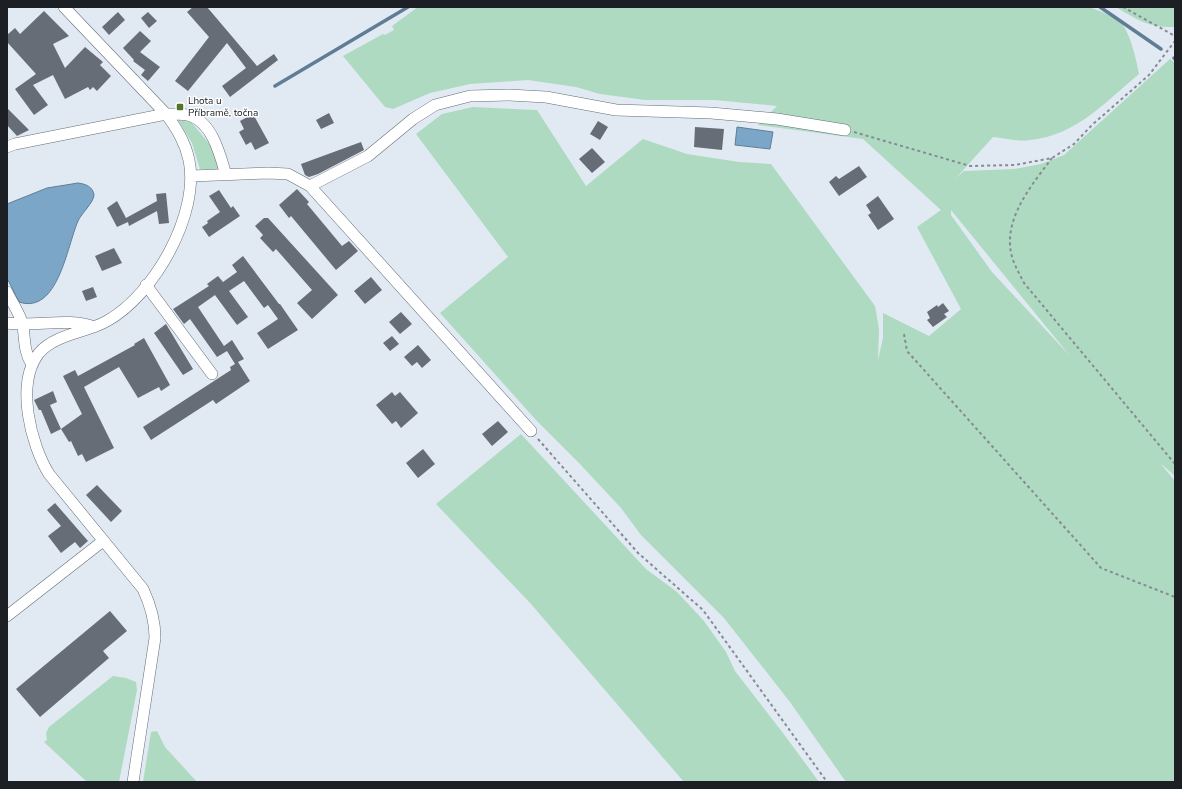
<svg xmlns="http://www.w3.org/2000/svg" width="1182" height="789" font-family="'Nunito Sans',sans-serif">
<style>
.green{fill:#aedac1;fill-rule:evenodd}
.water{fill:#7ca6c7;stroke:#5f7e96}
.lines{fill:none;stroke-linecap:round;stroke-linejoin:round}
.stream{stroke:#5f7e96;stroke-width:3.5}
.building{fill:#666d76}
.minor-casing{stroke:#666d76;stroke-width:12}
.path{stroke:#868b93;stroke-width:2;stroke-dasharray:3 3;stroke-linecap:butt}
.minor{stroke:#fff;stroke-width:11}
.poi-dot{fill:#51732a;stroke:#fff;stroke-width:1.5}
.labels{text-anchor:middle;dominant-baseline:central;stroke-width:3;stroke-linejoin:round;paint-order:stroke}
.poi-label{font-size:10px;fill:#1c1f23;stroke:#fff;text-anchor:start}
</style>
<rect width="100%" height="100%" fill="#e1e9f3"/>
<!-- green -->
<path class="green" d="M418 7H1089C1100 11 1113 16 1122 24 1130 33 1137 62 1139 74 1104 103 1077 135 1030 140 1018 142 1005 138 993 137L956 178 964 171 1014 169 1041 164 1064 155 1170 59 1175 63V476L1160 463 1175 481V782H846L790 702 724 618 641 535 621 508 579 463 536 420 440 313 508 257 416 134 442 114 473 107 537 110 586 186 643 139 687 154 739 162 771 164 875 306 879 329 878 360 883 338V313L929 336 961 309 917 227 941 210 863 139 758 125 777 106 715 100H645L600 94 576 87 528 80 470 84 430 93 393 109 385 107 343 56 383 34 385 35 394 30 392 26ZM951 210 1070 356 992 272 951 215Z
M1116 7H1175V27C1150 28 1137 20 1116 7Z
M178 120 191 122 212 147 220 170 200 169 192 143Z
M521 434 646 569 677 592 704 621 726 652 735 671 783 733 819 782H684L531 604 436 504Z
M113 676 126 678 136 682 137 690 119 782H87L44 742 47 740 46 733 49 727Z
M157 731 165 747 197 782H143L151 732Z"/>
<!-- water -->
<path class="water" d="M737 127 773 132 770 149 735 145Z
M78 183C86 184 93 187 94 195 94 202 81 214 78 221 67 246 58 315 19 302L7 278V204L47 188Z"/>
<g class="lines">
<!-- stream -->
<path class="stream" d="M1100 7 1161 49
M1174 58 1175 59
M275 86 408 7"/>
</g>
<!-- building -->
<path class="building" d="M193 7H207L257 66 274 54 278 60 230 97 222 86 246 68 227 43 188 91 175 81 209 37 187 12Z
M44 11 69 36 53 44 65 68 85 47 103 62 100 65 111 76 97 91 93 87 90 90 88 87 65 99 53 75 33 85 48 105 34 115 15 89 36 74 7 42V35L15 28 20 34Z
M118 12 125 20 109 35 102 27Z
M148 12 157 21 149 28 141 18Z
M140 31 151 41 140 52 160 67 148 81 141 75 145 70 133 61 134 60 123 48Z
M7 108 29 130 17 136 7 125Z
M329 113 334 123 321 129 316 120Z
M253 114 269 143 255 150 251 142 246 145 239 132 244 129 240 121Z
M598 121 608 127 600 140 590 134Z
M695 127 724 129 722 150 694 147Z
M361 142 364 150 318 174 309 177 305 175 301 164Z
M592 148 605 162 592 173 579 159Z
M859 166 867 177 839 196 829 182 836 176 839 179Z
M297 189 309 202 307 204 342 246 349 241 358 251 336 270 291 216 289 218 279 205Z
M219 190 231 208 233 206 240 216 209 237 202 227 208 223 207 221 220 212 209 196Z
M166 193 169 223 159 224 157 211 129 226 128 222 117 227 107 208 117 201 126 218 157 201 156 194Z
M878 196 894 219 878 230 868 215 871 213 866 205Z
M264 218H268L338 295 312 319 297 303 312 290 276 249 273 252 260 238 263 235 255 226Z
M114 248 122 263 102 271 95 256Z
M243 256 279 304H280L298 330 268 349 257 333 278 319 268 305 264 308 244 281 229 291 248 317 237 325 215 295 198 307 224 346 232 340 244 359 238 362 250 381 216 404 213 400 151 440 143 427 231 370 230 367 235 364 227 351 217 357 190 319 184 324 173 309 209 286 207 284 218 276 223 282 237 272 232 265Z
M371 277 382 290 365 304 354 291Z
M93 287 97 297 86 301 82 291Z
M943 303 949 311 944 314 947 317 933 327 927 320 930 318 927 312 937 305 938 307Z
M401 312 412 324 400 334 389 322Z
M166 324 193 369 183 375 154 333Z
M392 336 399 344 390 351 383 343Z
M144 338 170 385 161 391 159 387 138 398 119 367 84 387 114 448 86 462 82 454 78 456 71 441 69 442 61 429 82 414 63 376 75 370 78 376 135 345 134 344Z
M418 345 431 360 422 368 417 362 412 366 404 357Z
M53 391 57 402 50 405 61 429 51 434 41 410H39L34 400Z
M392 392 395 396 400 392 418 413 401 428 396 421 392 424 376 405Z
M498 421 508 432 492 446 482 434Z
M423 449 435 464 418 478 406 463Z
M97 485 122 511 111 522 86 495Z
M55 503 88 541 80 548 75 542 61 553 48 536 61 526 47 510Z
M110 611 127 631 103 651 109 658 40 717 16 689Z"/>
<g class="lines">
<!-- minor casing -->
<g class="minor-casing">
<path id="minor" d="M64 7 166 114C177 129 185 142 189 160 200 214 154 295 107 321 86 333 55 334 39 353 15 384 31 445 49 474L143 589C151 606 155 620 155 638L133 782
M7 147 15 144 166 114C174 114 183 113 191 116 213 124 220 155 226 175
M191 176 268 173 288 174 310 186 531 431
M310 186 368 156 413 119 435 105 470 96 509 95 546 97 616 110 711 113 777 119 845 130
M146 285 212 374
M7 292C12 303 21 315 23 326 25 341 24 352 32 365
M7 323C34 327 70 317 94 327
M7 616 103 541"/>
</g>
<!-- path -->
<path class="path" d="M1123 7 1175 36
M854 132 970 166 1015 165 1052 158 1074 144 1092 125 1149 75 1175 41
M1052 158C1031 186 1000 222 1013 260 1016 268 1020 275 1024 283L1175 464
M904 334 907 351 1101 568 1175 597
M538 439 638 553 703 610 827 782"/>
<!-- minor -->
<use href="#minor" class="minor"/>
</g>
<!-- markers -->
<rect class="poi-dot" x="176" y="103" width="8" height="8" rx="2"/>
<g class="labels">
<!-- poi labels -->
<g class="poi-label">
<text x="188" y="101">Lhota u<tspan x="188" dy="12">Příbramě, točna</tspan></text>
</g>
</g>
<!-- border -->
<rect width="1182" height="789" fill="none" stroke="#1c1f23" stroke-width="16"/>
</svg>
